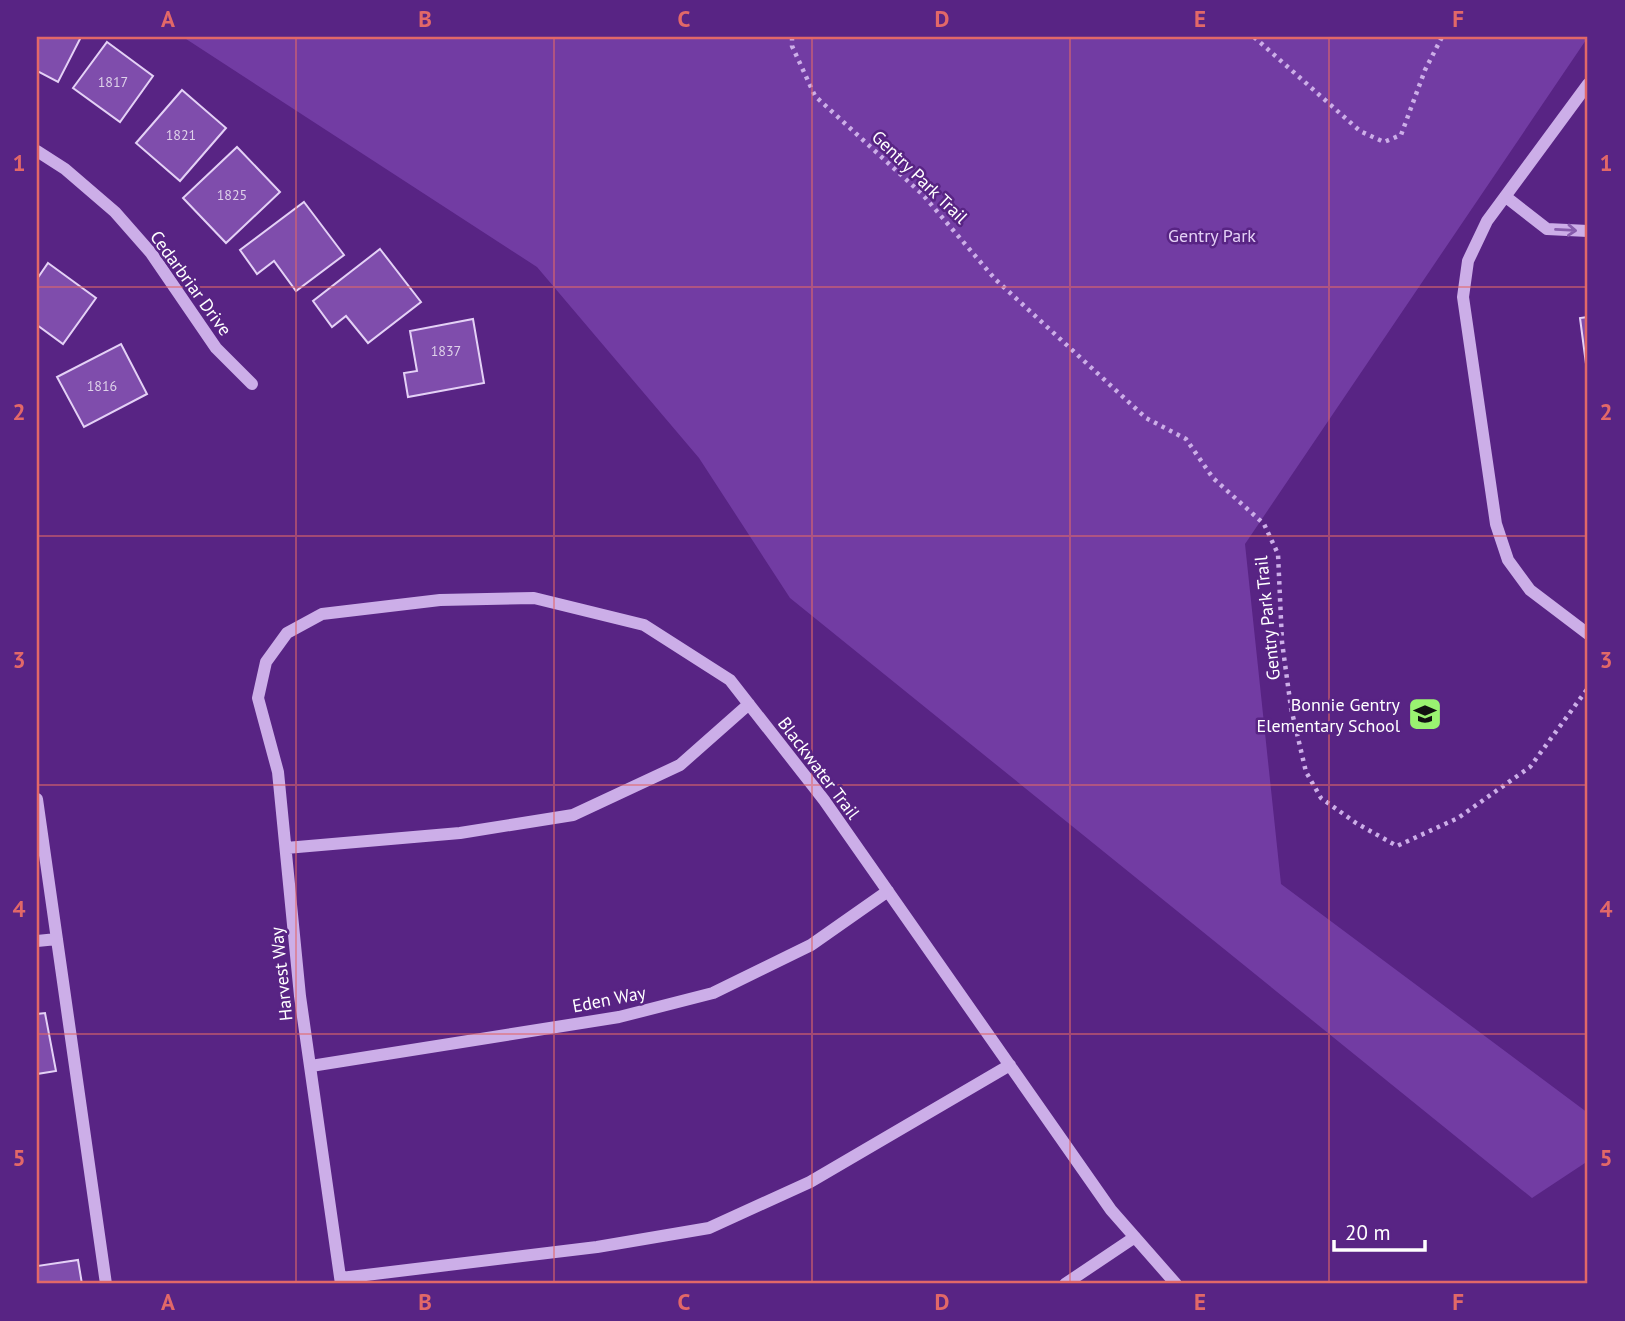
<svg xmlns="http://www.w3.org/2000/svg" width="1625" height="1321" font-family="'PT Sans',sans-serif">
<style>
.green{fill:#723ca3}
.building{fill:#7f4dac;stroke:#e4d1f6;stroke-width:2}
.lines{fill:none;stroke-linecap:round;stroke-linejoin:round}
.path{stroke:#ccaee8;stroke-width:4.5;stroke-dasharray:3.5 5;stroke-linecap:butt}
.minor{stroke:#ccaee8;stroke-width:12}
.oneway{stroke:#865bac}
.grid{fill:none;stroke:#e26868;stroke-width:2;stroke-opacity:0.55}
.labels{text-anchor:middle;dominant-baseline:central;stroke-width:5;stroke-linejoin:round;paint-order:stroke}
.number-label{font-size:14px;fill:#dfd2ea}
.street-label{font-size:18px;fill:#fff;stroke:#582484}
.park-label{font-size:18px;fill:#e4d1f6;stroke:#582484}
.poi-label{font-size:18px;fill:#fff;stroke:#582484;text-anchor:end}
.neatline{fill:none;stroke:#e26868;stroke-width:2.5}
.grid-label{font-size:23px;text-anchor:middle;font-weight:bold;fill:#e26868}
</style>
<rect width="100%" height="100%" fill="#582484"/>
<!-- green -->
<path class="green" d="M183 37H1588L1245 544 1281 884 1588 1113V1161L1532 1198 790 598 699 458 537 267Z"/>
<!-- building -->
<path class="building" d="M37 37H81L58 82 37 71Z
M107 42 153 76 120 122 73 88Z
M182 90 226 128 180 181 136 143Z
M237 147 280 192 226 243 183 198Z
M304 202 344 255 296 291 274 261 257 274 240 250Z
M380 249 421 302 368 343 346 316 332 327 313 301Z
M48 263 96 298 63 344 37 325V279Z
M1588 317V379L1580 318Z
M473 319 484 383 408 397 404 373 417 371 410 331Z
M121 344 147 394 84 427 57 377Z
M45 1013 56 1071 37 1074V1014Z
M78 1260 82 1284H37V1266Z"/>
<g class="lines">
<!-- path -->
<path class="path" d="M792 37V46L815 96 923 195 995 279 1146 418 1186 439 1213 478 1264 524 1278 554 1282 642 1291 708 1306 772 1321 798 1356 823 1397 846 1458 818 1530 767 1588 688
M1254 37 1360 131 1384 142 1401 135 1425 70 1442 37"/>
<!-- minor -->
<path class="minor" d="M1588 84 1487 221 1468 261 1463 297 1496 524 1508 560 1530 590 1588 634
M37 151 65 169 115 212 151 253 216 348 252 384
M1506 197 1547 229 1588 231
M37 799 106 1284
M286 848 460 833 573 815 680 765 749 704
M37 941 57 939
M311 1066 619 1017 713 993 811 945 888 891
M341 1278 597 1247 709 1228 810 1182 1010 1065
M341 1284 300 996 278 772 258 698 266 662 287 633 322 614 440 600 534 598 644 625 730 680 824 800 1111 1210 1176 1284
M1065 1284 1135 1237"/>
</g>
<!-- one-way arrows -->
<defs><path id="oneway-shaft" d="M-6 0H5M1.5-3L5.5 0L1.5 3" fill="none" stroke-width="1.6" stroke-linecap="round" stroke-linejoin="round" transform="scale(1.75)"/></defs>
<use class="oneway" href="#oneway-shaft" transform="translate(1566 230) rotate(3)"/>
<!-- grid -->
<path class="grid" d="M296 37V1284M554 37V1284M812 37V1284M1070 37V1284M1329 37V1284M37 287H1588M37 536H1588M37 785H1588M37 1034H1588"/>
<!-- icons -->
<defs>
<g id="school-square" transform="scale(1.75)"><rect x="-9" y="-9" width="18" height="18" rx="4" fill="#9af271" stroke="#582484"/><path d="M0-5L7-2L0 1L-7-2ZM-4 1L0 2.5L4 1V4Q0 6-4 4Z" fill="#111"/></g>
</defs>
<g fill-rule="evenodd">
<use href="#school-square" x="1425" y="714"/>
</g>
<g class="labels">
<!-- number labels -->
<g class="number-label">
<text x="113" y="82">1817</text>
<text x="181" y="135">1821</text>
<text x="232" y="195">1825</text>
<text x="446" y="351">1837</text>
<text x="102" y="386">1816</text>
</g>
<!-- street labels -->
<g class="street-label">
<text transform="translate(920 177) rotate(44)">Gentry Park Trail</text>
<text transform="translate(191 283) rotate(54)">Cedarbriar Drive</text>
<text transform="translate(1267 618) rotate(-96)">Gentry Park Trail</text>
<text transform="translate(819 768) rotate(53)">Blackwater Trail</text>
<text transform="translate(281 974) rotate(-96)">Harvest Way</text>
<text transform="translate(609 999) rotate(-11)">Eden Way</text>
</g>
<!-- park labels -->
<g class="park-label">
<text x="1212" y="235">Gentry Park</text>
</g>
<!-- poi labels -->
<g class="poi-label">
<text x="1400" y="704">Bonnie Gentry<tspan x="1400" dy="21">Elementary School</tspan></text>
</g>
</g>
<!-- border -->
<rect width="1625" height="1321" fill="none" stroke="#582484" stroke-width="77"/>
<!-- scale -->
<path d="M1334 1240v10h91v-10" fill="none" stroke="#ffffff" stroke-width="3.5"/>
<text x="1345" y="1240" font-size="21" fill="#ffffff" stroke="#582484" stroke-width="5" paint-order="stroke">20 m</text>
<rect x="38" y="38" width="1548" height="1244" class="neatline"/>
<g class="grid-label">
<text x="168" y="27">A</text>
<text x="425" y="27">B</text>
<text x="684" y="27">C</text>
<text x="942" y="27">D</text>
<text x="1200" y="27">E</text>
<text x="1458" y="27">F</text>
<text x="19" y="171">1</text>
<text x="1606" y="171">1</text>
<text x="19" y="420">2</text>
<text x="1606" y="420">2</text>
<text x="19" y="668">3</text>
<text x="1606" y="668">3</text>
<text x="19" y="917">4</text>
<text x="1606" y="917">4</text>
<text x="19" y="1166">5</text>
<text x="1606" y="1166">5</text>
<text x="168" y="1310">A</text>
<text x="425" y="1310">B</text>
<text x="684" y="1310">C</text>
<text x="942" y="1310">D</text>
<text x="1200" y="1310">E</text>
<text x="1458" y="1310">F</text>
</g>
</svg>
